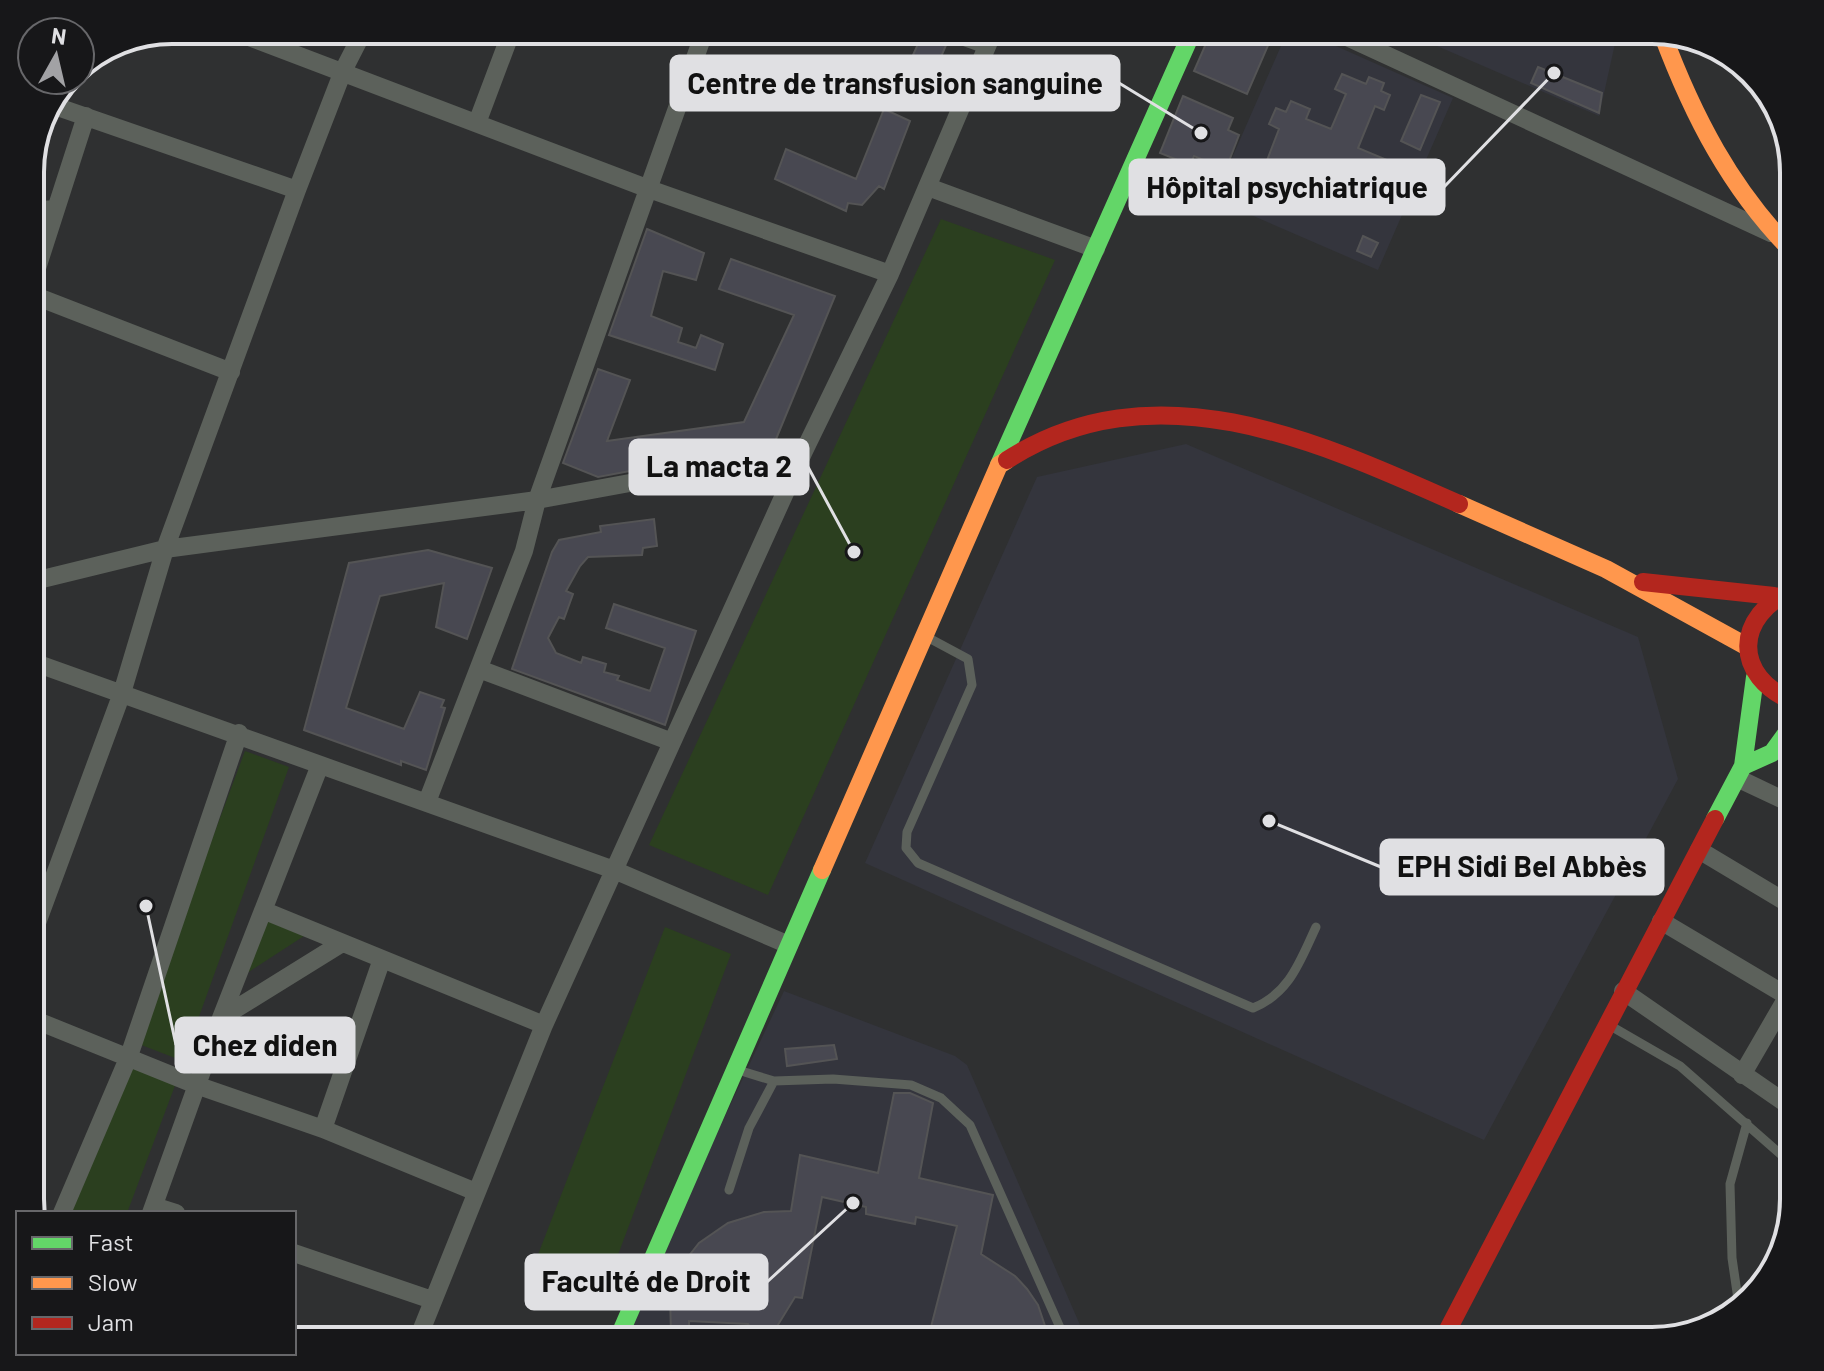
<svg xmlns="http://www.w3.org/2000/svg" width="1824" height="1371" font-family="Barlow,sans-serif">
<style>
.built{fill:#34353d}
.green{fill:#2b3f1f}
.building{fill:#484851;stroke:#545455;stroke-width:2}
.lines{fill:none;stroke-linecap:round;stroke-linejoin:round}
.lane{stroke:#5c615b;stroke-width:9}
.street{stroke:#5c615b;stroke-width:18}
.fast{stroke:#63d668;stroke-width:18}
.slow{stroke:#ff974d;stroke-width:18}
.jam{stroke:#b3261e;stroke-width:18}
.rim{fill:none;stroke:#e0e0e3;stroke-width:4}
.leader{fill:none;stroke:#e0e0e3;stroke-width:3}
.callout-dot{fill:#e0e0e3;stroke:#171719;stroke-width:3}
.callout{fill:#e0e0e3;stroke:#e0e0e3;stroke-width:3}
.callout-label{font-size:30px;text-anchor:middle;font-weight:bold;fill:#111}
</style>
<rect width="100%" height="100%" fill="#2f3031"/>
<!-- built -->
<path class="built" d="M1288 30H1300L1453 98 1378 270 1214 199Z
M1400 30H1618L1599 116Z
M1186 444 1638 637 1678 779 1484 1140 865 863 1037 477Z
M784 991 955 1056 967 1065 1087 1341H619Z"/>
<!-- green -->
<path class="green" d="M941 219 1055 260 768 895 649 845Z
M245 751 289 767 183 1061 136 1043Z
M265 920 304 936 247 973Z
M665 927 731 954 604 1292 532 1270Z
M127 1065 176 1083 127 1213H70Z"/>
<!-- building -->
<path class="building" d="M1212 30H1264L1273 34 1247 94 1194 71Z
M923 33 947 43 937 66 913 55Z
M1538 67 1602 93 1599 113 1531 83Z
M1342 74 1366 84 1369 77 1384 83 1381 91 1390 95 1384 110 1375 106 1358 148 1387 160 1383 169 1390 172 1380 196 1374 194 1370 204 1295 174 1286 194 1279 191 1275 202 1260 195 1264 187 1258 184 1279 129 1269 124 1276 108 1286 112 1291 101 1310 109 1306 119 1331 129 1346 94 1335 89Z
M1421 95 1440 102 1420 150 1401 141Z
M1183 96 1233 118 1228 130 1239 135 1226 169 1194 156 1190 165 1160 153Z
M884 109 910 121 884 189 879 186 862 205 848 203 846 211 775 179 786 149 856 179Z
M647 229 704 253 696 280 663 271 651 316 682 328 678 342 696 348 701 335 723 344 715 370 609 335Z
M1363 236 1378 243 1371 257 1357 251Z
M731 259 835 296 774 444 598 477 563 463 598 369 630 380 607 441 744 422 794 315 719 289Z
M654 519 657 546 643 548 642 555 588 557 580 566 566 591 573 594 564 619 559 617 548 638 556 653 581 663 583 657 606 664 604 672 619 676 617 680 650 691 665 648 606 628 614 604 696 631 665 725 512 669 552 552 559 540 601 532 600 526Z
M428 550 492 568 467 639 436 627 444 583 380 596 346 708 404 729 420 692 444 700 441 707 445 708 426 770 401 761V765L304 730 349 563Z
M834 1045 837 1059 787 1066 785 1049Z
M894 1093H910L933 1103 919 1178 993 1195 981 1254 1015 1276 1027 1289 1038 1305 1050 1341H939L937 1330 931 1327 957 1226 916 1217 915 1224 866 1214V1207L822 1197 802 1298 795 1297 768 1341H758L748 1324 689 1321V1333H671L670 1294 688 1257 699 1243 728 1223 764 1212 791 1211 800 1155 878 1173Z"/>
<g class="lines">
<!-- lane -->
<path class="lane" d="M927 637 968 659 972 685 907 832 906 848 918 863 1253 1008C1290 993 1300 961 1316 927
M1609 1025 1680 1066 1794 1166
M738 1070 774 1081 833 1079 911 1085 941 1098 970 1125 1066 1341
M729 1190 749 1128 774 1081
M1739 1306 1732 1258 1730 1184 1747 1123"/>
<!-- street -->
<path class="street" d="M231 30 649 189 890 274 994 30
M945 30 987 45
M1332 30 1771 233
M49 104 297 190
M477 123 512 30
M928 187 1096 249
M30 211 54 209
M30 290 86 116
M30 294 231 372
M537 500 705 30
M537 500 804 451 890 274
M30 582 165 549 537 500 524 551 427 802
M30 661 614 870 789 945
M479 669 672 742
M1737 778 1794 805
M1699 850 1794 907
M265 911 544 1025
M1661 921 1794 1000
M30 942 122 693 165 549 297 190 343 71 364 30
M1623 991 1794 1109
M30 1018 196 1085 323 1129 476 1192
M221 1018 342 943
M1742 1075 1793 987
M323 1129 382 959
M154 1206 176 1213
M62 1213 129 1056 239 733
M151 1213 221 1018 320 765
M294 1253 432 1300
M417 1341 544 1025 804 451"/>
<!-- fast -->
<path class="fast" d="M999 465 1193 30
M1743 766 1772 753 1794 723
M1715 819 1743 766 1755 677
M617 1341 822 870"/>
<!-- slow -->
<path class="slow" d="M1662 33C1693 116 1731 190 1794 253
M1459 504 1606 569 1746 646
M822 870 999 465 1007 460"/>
<!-- jam -->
<path class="jam" d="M1007 460C1153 366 1316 440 1459 504
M1643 582 1774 596
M1794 589C1734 616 1732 676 1794 702
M1442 1341 1715 819"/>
</g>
<!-- crop -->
<path d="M0 0H1824V1371H0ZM172 44H1652A128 128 0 0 1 1780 172V1199A128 128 0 0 1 1652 1327H172A128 128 0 0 1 44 1199V172A128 128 0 0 1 172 44Z" fill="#171719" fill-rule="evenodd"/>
<path class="rim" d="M172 44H1652A128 128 0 0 1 1780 172V1199A128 128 0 0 1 1652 1327H172A128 128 0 0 1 44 1199V172A128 128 0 0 1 172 44Z"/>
<!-- callouts -->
<path class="leader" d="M1201 133L1119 83M1554 73L1444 187M854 552L808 467M1269 821L1381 867M146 906L176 1045M853 1203L767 1282"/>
<g class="callout-dot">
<circle cx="1201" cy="133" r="8"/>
<circle cx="1554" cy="73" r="8"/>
<circle cx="854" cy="552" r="8"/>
<circle cx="1269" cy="821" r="8"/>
<circle cx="146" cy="906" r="8"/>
<circle cx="853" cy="1203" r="8"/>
</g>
<g class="callout">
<rect x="671" y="56" width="448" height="54" rx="8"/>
<rect x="1130" y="160" width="314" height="54" rx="8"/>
<rect x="630" y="440" width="178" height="54" rx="8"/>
<rect x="1381" y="840" width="282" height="54" rx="8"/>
<rect x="176" y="1018" width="178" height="54" rx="8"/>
<rect x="526" y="1255" width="241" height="54" rx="8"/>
</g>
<g class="callout-label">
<text x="895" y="94">Centre de transfusion sanguine</text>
<text x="1287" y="198">Hôpital psychiatrique</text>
<text x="719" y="477">La macta 2</text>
<text x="1522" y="877">EPH Sidi Bel Abbès</text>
<text x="265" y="1056">Chez diden</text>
<text x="646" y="1292">Faculté de Droit</text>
</g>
<!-- legend -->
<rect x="16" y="1211" width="280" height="144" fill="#171719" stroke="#67676a" stroke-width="2"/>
<rect x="32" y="1237" width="40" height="12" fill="#63d668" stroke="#67676a" stroke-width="2"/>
<text x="88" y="1251" font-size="24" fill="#e0e0e3">Fast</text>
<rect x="32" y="1277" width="40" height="12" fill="#ff974d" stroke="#67676a" stroke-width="2"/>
<text x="88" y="1291" font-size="24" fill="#e0e0e3">Slow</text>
<rect x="32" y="1317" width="40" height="12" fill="#b3261e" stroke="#67676a" stroke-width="2"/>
<text x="88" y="1331" font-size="24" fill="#e0e0e3">Jam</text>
<!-- north arrow -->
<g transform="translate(56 56) rotate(8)"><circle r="38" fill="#171719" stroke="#67676a" stroke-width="2"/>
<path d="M0-6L14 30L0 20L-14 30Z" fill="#a2a2a5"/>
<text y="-12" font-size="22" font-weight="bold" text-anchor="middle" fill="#e0e0e3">N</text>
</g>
</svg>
